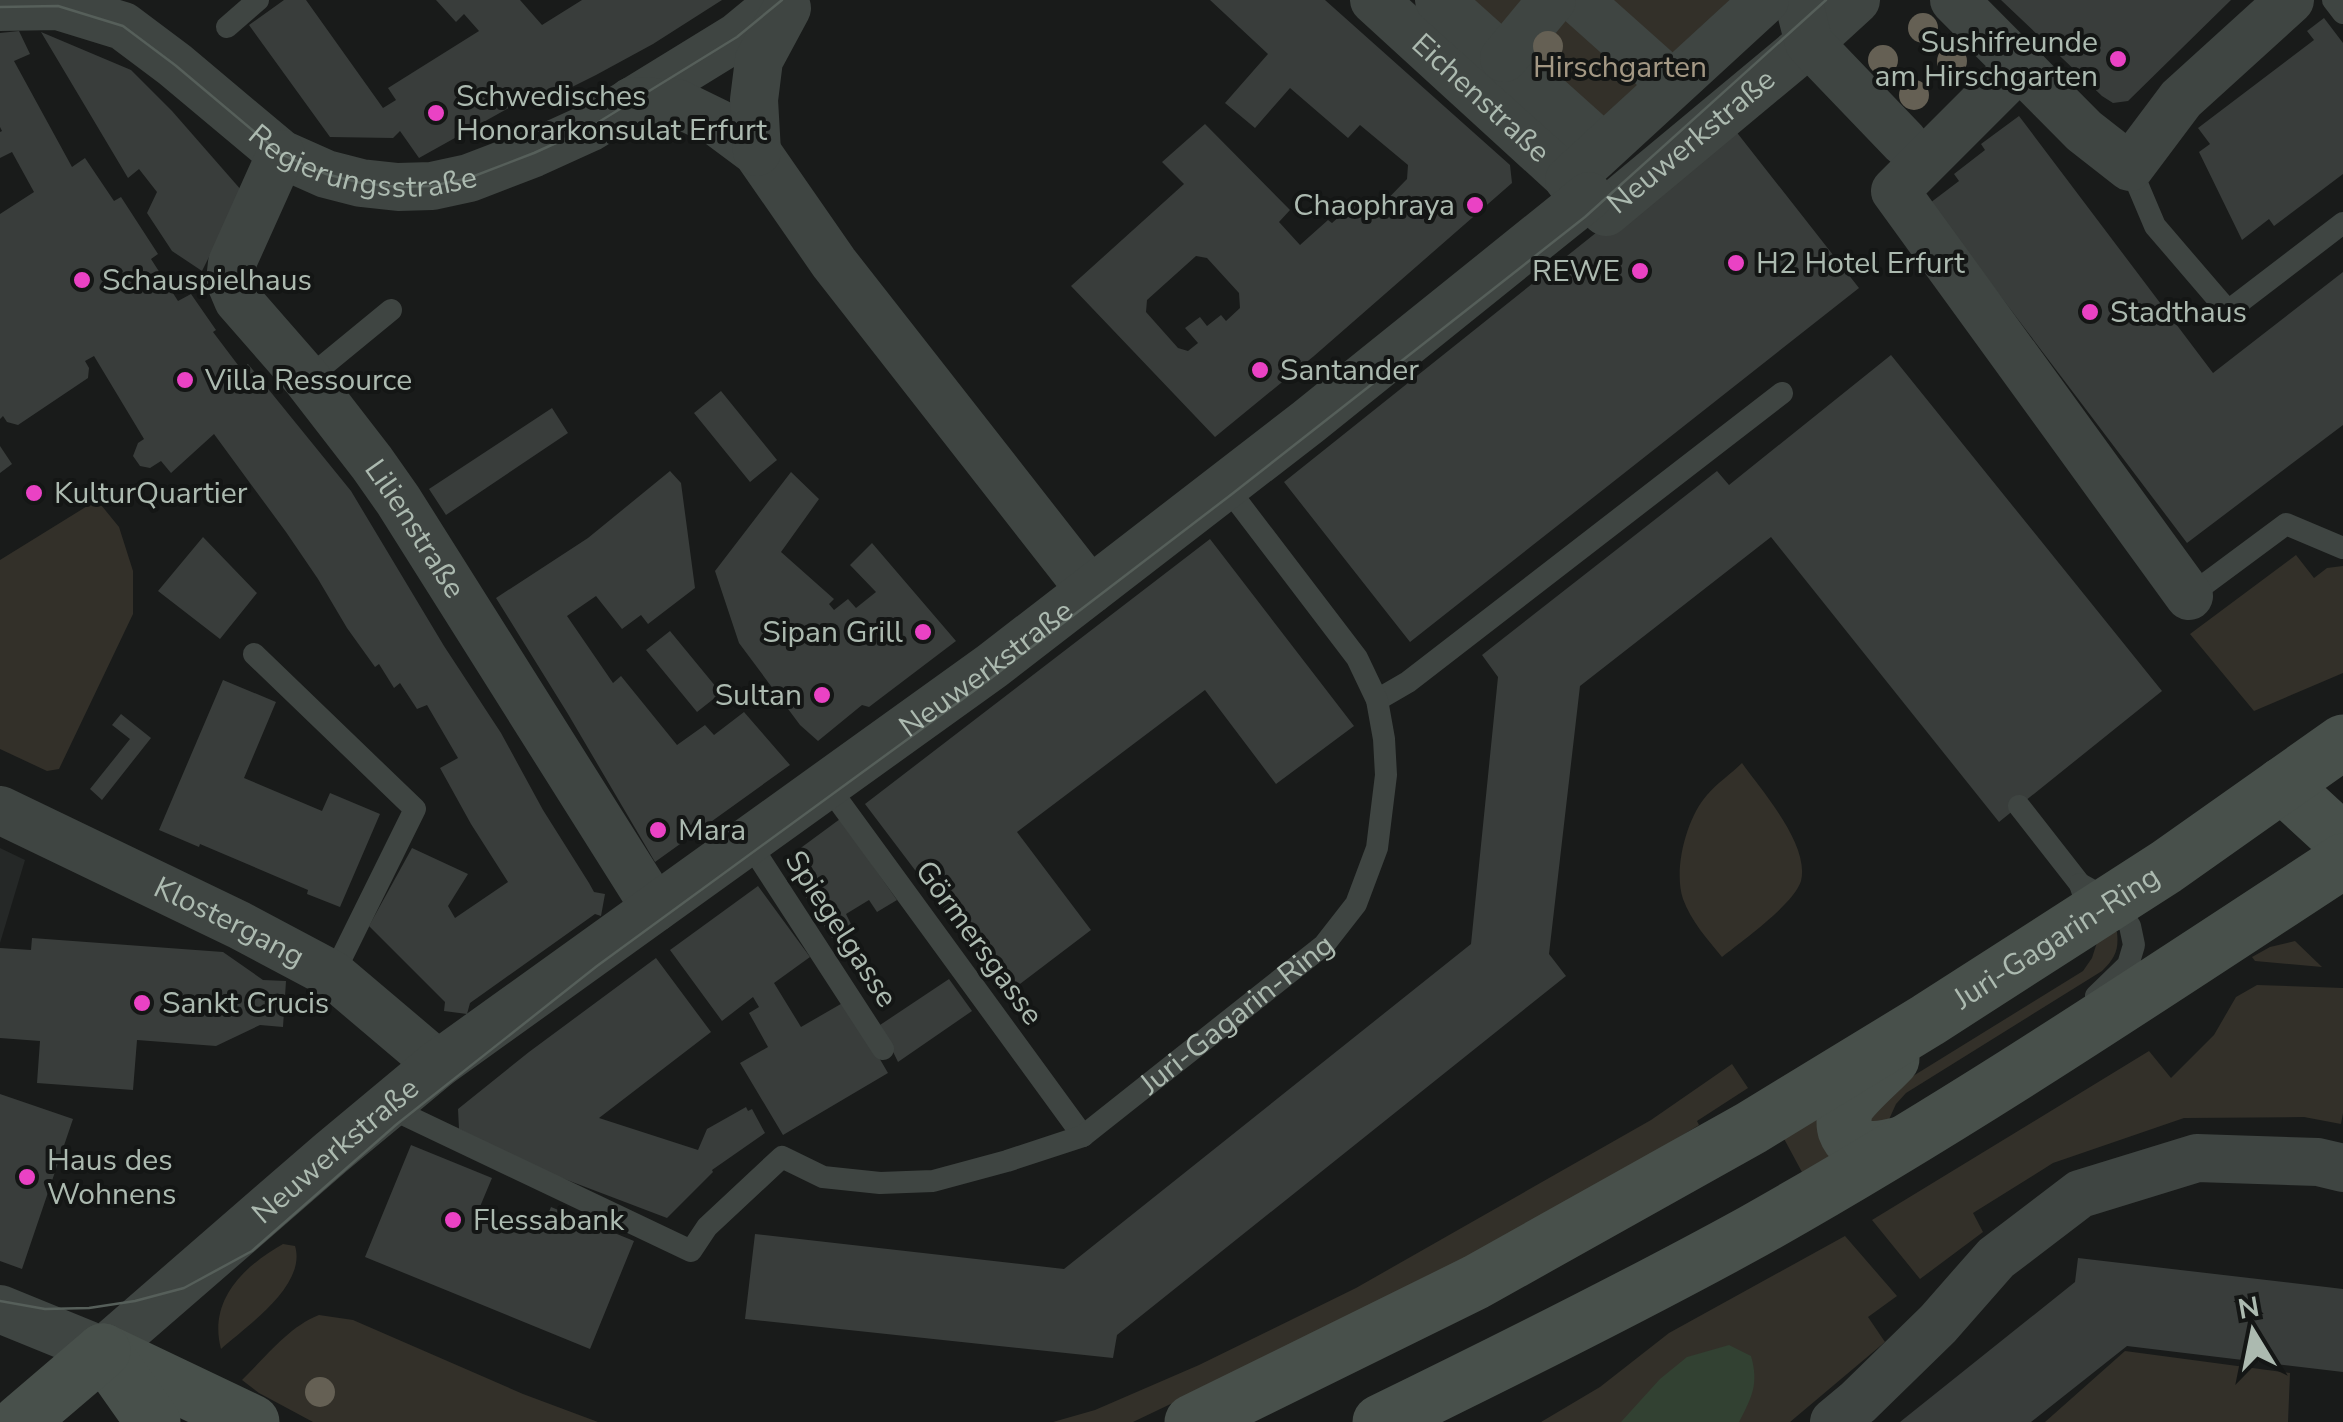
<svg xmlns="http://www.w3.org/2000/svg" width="2343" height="1422" font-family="'Nunito Sans',sans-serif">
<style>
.built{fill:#252827}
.green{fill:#333029}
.water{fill:#324132}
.building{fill:#393d3b;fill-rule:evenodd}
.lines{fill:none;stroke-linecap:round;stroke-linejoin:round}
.lane{stroke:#3f4542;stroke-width:22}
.street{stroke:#3f4542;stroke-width:48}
.secondary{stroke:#48504b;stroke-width:55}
.tram{stroke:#565f5a;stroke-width:2.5}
.tree{fill:#656054}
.poi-dot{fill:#ea42c4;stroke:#141615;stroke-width:4}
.labels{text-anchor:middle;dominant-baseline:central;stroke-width:8;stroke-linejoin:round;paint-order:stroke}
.poi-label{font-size:30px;fill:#acbab0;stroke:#141615;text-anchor:start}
.park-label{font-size:30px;fill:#a49884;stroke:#141615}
.street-label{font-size:30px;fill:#acbab0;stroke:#141615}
</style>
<rect width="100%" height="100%" fill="#191b1a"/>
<!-- built -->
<path class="built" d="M0 848 25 860 0 943Z"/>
<!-- green -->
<path class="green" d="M1452 0H1793L1604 172Z
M97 500 119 527 133 571V614L59 769 47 771 0 749V560Z
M2296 555 2314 578 2327 568 2343 566V673L2254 711 2190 634Z
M1742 763C1762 791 1810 845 1801 881 1794 904 1742 941 1722 957 1708 940 1691 921 1683 899 1673 869 1687 817 1707 795 1717 783 1731 774 1742 763Z
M2110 929 2117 932C2119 950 2115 958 2102 971L1906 1093 1896 1104 1886 1126 1867 1130 1871 1102 2083 971 2092 958 2099 936Z
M2295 941 2322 967 2255 961 2252 957 2270 947Z
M2257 985 2343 988V1113L2341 1124 2304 1117 2184 1118 2053 1163 1973 1213 1983 1232 1920 1279 1872 1220 2149 1051 2171 1078 2214 1035 2236 997Z
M1732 1064 1748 1088 1697 1121 1699 1125 1585 1195 1346 1320 1133 1422H1053L1095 1410 1199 1365 1356 1288 1651 1120Z
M1824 1110 1832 1158 1803 1174 1782 1135Z
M1845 1236 1897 1296 1868 1317 1885 1342 1790 1422H1541L1600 1387 1669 1333Z
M283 1244 295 1246C307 1285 247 1326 221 1349 208 1300 244 1266 283 1244Z
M319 1315 353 1320 523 1394 598 1422H313L259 1393 242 1380C265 1358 288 1327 319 1315Z
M2125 1351 2290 1373 2288 1422H2045Z"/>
<!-- water -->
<path class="water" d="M1729 1345 1751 1356C1759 1384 1752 1397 1739 1422H1621L1660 1379 1687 1357Z"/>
<!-- building -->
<path class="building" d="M284 0H306L383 108 396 100 388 88 479 31 464 14 456 22 436 0H520L542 25 582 0H722L653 44 596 75 538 104 532 95 419 158 400 131 393 138 330 137 249 25Z
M1210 0H1325L1510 165 1512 183 1314 356 1215 437 1071 286 1184 184 1162 162 1205 124 1290 210 1279 222 1300 245 1328 220 1332 223 1360 198 1375 212 1407 179 1408 165 1360 125 1348 138 1290 88 1255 128 1225 103 1268 54ZM1196 256 1207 258 1239 293 1240 308 1226 321 1221 315 1207 326 1200 317 1185 328 1198 343 1188 351 1178 348 1146 312 1147 300Z
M2001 0H2231L2128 101 2113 103 2102 96Z
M2324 18 2343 43V174L2274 226 2269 219 2242 240 2199 152 2210 144 2198 128 2314 40 2307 31Z
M19 31 30 54 14 61 72 167 85 158 114 201 121 197 158 254 151 259 178 301 191 294 216 330 213 332 241 369 248 364 351 491 444 646 501 733 543 810 589 883 594 892 605 894 601 916 595 914 470 1003 467 1014 444 1011 445 1002 369 926 412 848 468 874 448 906 455 918 508 882 471 824 440 768 458 758 427 705 417 709 400 683 394 688 379 664 375 667 347 628 318 579 286 532 214 434 171 473 161 461 150 468 140 466 133 456 138 443 144 439 94 356 85 361 89 368 88 378 18 425 7 422 3 416 0 419V214L34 192 12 152 0 158V132L2 131 0 127V33Z
M41 32 131 70 172 111 242 191 202 271 172 251 147 213 157 192 139 169 128 178Z
M2019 116 2213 373 2343 272V425L2187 543 1930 203 1959 181 1954 174 1985 150 1981 144Z
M1731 125 1859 288 1410 642 1284 482Z
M1891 355 2162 691 1999 822 1771 537 1580 686 1549 954 1566 976 1117 1335 1113 1358 745 1319 755 1234 1064 1269 1471 944 1498 677 1482 655 1717 471 1729 485Z
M721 391 777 460 750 482 694 413Z
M552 408 568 433 446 515 429 489Z
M0 446 12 464 0 473Z
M670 471 681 483 695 588 648 624 641 615 622 629 596 596 567 616 613 683 621 676 677 745 705 725 714 735 744 712 790 765 655 862 568 714 496 598 588 538Z
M791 472 819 499 781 552 834 599 829 604 834 610 848 599 856 608 876 592 850 565 872 543 956 641 869 707 862 705 818 741 800 725 739 643 715 571Z
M203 537 257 593 220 639 158 591Z
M1210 539 1354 726 1276 784 1205 690 1017 832 1091 930 1008 993 865 804Z
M670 631 721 693 697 712 646 650Z
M223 680 276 702 244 778 322 811 330 793 380 814 340 907 307 894 308 890 200 844 199 847 159 830Z
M121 714 151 738 102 800 90 789 130 739 112 725Z
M840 819 897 900 877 912 869 900 846 914 852 926 832 938 783 861Z
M758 886 810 957 774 983 801 1027 846 1001 888 1073 783 1135 740 1063 768 1047 749 1013 759 1007 753 997 722 1021 670 950Z
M32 938 223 952 263 980 286 981 283 1027 260 1025 216 1046 137 1040 133 1090 37 1083 40 1041 0 1038V948L31 950Z
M656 958 711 1032 599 1118 698 1150 707 1129 746 1107 748 1111 752 1109 765 1133 712 1170 713 1172 667 1218 546 1172 459 1129 458 1109 529 1052Z
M949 979 972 1011 898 1062 880 1025Z
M0 1094 73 1119 22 1269 0 1261Z
M411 1145 492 1178 479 1209 540 1234 551 1207 634 1241 590 1349 365 1257Z
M2078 1258 2343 1289V1372L2127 1346 2031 1422H1900L2075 1282Z"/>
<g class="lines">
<!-- lane -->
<g class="lane">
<path d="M2333 0 2343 13"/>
<path d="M227 27 258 0"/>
<path d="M2130 167 2155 226 2228 311 2343 223"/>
<path d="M307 379 391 310"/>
<path d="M2189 596 2286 524 2343 548"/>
<path d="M254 654 415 809 333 975"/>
<path d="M1377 700 1408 682 1782 393"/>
<path d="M827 785 1083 1136"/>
<path d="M2019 806 2080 884 2084 896"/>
<path d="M748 841 883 1049"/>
<path d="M2080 884 2113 902 2130 926 2134 945 2128 965 2096 996"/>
<path id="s1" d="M386 1106 691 1251 707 1227 782 1157 823 1177 880 1183 933 1181 1007 1161 1083 1136 1324 945 1356 904 1377 848 1386 775 1384 739 1377 700 1357 658 1225 485"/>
</g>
<!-- street -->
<g class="street">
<path id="s2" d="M1374 0 1606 212 1809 43 1856 0"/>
<path d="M1439 0 1603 147"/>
<path d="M1578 0 1672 84"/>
<path d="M1798 0 1809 43 1904 142"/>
<path d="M1954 0 2084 131 2130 167 2181 99 2290 0"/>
<path id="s3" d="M0 7 58 6 123 26 175 65 281 154 326 174 361 183 398 187 432 186 469 178 534 153 589 128 737 37 782 0"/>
<path d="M1504 58 1552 0"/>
<path d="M2020 66 1895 191 2189 596"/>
<path d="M632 101 677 103 718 123 757 152 834 263 1090 590"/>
<path d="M757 152 754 100 759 60 787 8"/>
<path id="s4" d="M281 154 232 263 230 281 238 300 307 379 372 463 398 500 655 908"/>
<path d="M1569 180 1765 0"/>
<path id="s5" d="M0 810 239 925 333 975 438 1064"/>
<path id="s6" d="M0 1309 103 1351 331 1153 438 1064 992 666 1308 422 1589 196"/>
<path d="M1834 1422 1858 1402 1938 1324 1996 1258 2080 1194 2197 1158 2318 1162 2343 1168"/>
</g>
<!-- secondary -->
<g class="secondary">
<path d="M2282 785 2343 841"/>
<path d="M1892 1059C1880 1072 1856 1092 1847 1106 1844 1113 1843 1123 1845 1130 1854 1155 1881 1149 1901 1144"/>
<path d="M103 1351 252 1422"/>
<path d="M105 1354 153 1422"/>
<path d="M20 1422 103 1351"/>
<path id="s7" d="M1192 1422 1476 1282 1751 1128 1928 1020 2166 867 2343 742"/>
<path d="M1380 1422C1505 1361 1630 1299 1752 1232 1955 1118 2149 988 2343 861"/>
</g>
<!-- tram -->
<path class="tram" d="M0 7 58 6 123 26 175 65 281 154 326 174 361 183 398 187 432 186 469 178 534 153 589 128 737 37 782 0
M0 1301 45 1309 89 1308 135 1301 184 1288 252 1251 397 1124 597 966 986 682 1232 494 1585 217 1826 0"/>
</g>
<!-- trees -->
<g class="tree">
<circle cx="1923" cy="28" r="15"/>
<circle cx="1548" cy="46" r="15"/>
<circle cx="1883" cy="60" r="15"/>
<circle cx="1952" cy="61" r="15"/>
<circle cx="1914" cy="95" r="15"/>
<circle cx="320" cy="1392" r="15"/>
</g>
<!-- markers -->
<g class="poi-dot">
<circle cx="2118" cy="59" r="10"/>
<circle cx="436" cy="113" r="10"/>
<circle cx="1475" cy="205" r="10"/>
<circle cx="1736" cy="263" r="10"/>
<circle cx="1640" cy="271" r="10"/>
<circle cx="82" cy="280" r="10"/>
<circle cx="2090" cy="312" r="10"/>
<circle cx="1260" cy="370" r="10"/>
<circle cx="185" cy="380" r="10"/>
<circle cx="34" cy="493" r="10"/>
<circle cx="923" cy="632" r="10"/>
<circle cx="822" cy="695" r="10"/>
<circle cx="658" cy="830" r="10"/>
<circle cx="142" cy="1003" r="10"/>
<circle cx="27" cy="1177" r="10"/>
<circle cx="453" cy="1220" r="10"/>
</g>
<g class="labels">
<!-- poi labels -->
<g class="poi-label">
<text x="2098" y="42" text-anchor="end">Sushifreunde<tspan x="2098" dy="34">am Hirschgarten</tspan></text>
<text x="456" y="96">Schwedisches<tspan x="456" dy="34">Honorarkonsulat Erfurt</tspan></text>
<text x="1455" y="205" text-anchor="end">Chaophraya</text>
<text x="1756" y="263">H2 Hotel Erfurt</text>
<text x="1620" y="271" text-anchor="end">REWE</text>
<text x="102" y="280">Schauspielhaus</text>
<text x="2110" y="312">Stadthaus</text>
<text x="1280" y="370">Santander</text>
<text x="205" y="380">Villa Ressource</text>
<text x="54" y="493">KulturQuartier</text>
<text x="903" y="632" text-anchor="end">Sipan Grill</text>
<text x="802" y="695" text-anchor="end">Sultan</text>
<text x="678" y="830">Mara</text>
<text x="162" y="1003">Sankt Crucis</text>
<text x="47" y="1160">Haus des<tspan x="47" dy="34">Wohnens</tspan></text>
<text x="473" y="1220">Flessabank</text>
</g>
<!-- park labels -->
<g class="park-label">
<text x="1620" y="67">Hirschgarten</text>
</g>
<!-- street labels -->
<g class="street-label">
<text stroke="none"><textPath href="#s2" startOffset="145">Eichenstraße</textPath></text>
<text stroke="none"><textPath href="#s2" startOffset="425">Neuwerkstraße</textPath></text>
<text stroke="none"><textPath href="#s3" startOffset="412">Regierungsstraße</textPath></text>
<text stroke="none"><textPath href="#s4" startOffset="448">Lilienstraße</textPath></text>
<text stroke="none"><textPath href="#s6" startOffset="1228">Neuwerkstraße</textPath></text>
<text stroke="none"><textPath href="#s5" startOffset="255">Klostergang</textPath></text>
<text transform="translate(841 929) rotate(57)">Spiegelgasse</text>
<text stroke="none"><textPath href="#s7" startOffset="992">Juri-Gagarin-Ring</textPath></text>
<text transform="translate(979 943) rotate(54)">Görmersgasse</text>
<text stroke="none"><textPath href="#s1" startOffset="978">Juri-Gagarin-Ring</textPath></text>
<text stroke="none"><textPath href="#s6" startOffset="418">Neuwerkstraße</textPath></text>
</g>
</g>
<!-- north arrow -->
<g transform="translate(2253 1332) rotate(350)" stroke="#141615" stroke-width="8" paint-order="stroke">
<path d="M0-8L18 38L0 25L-18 38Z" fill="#acbab0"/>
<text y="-15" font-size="28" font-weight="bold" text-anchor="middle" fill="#acbab0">N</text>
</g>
</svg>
